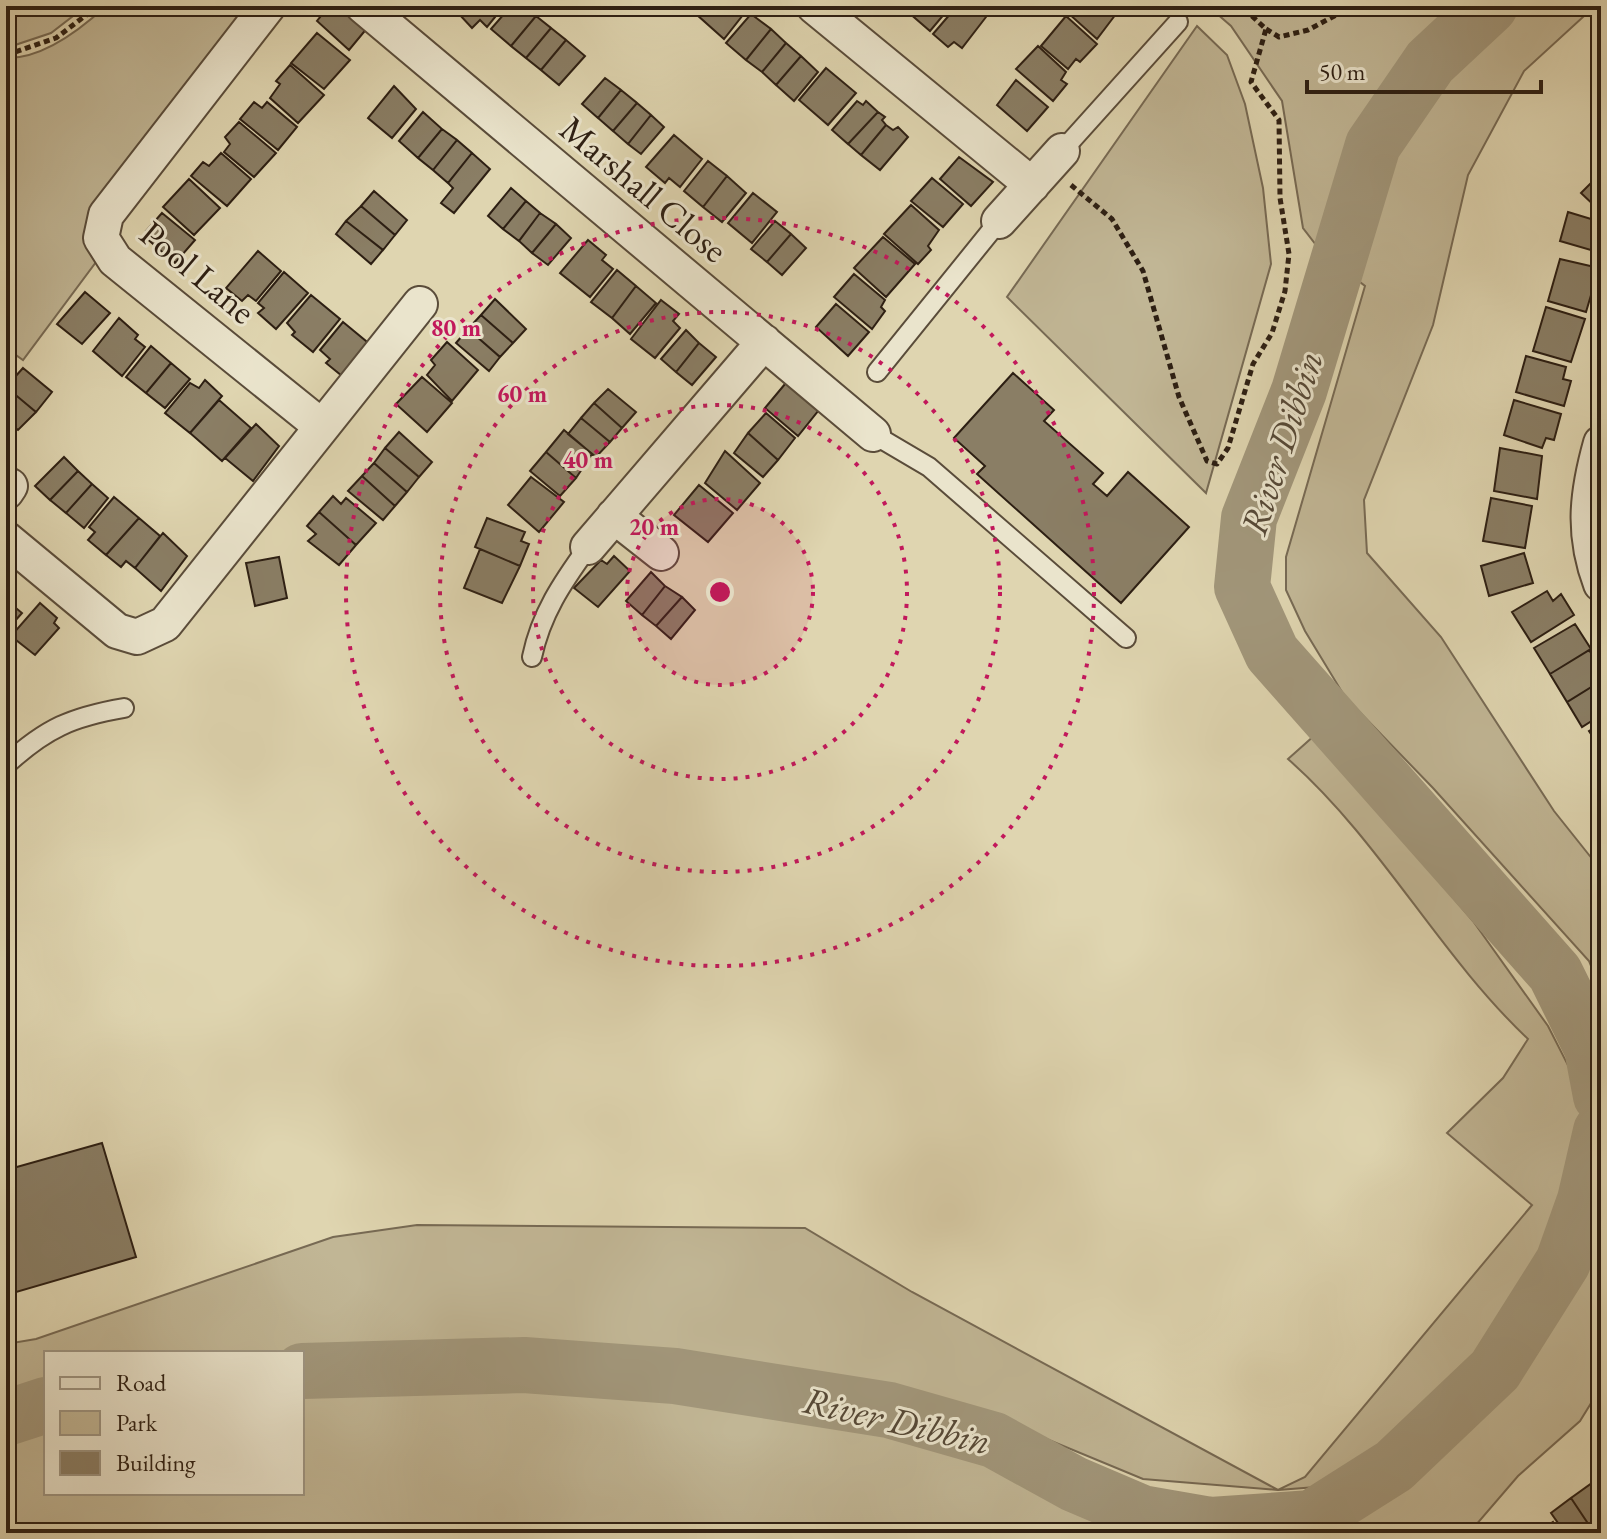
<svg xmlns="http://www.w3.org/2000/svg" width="1607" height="1539" font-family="'EB Garamond',serif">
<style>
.green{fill:#c1b695;stroke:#776a54;stroke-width:2}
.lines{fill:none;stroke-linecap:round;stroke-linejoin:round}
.river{stroke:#a2977b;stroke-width:56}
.building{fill:#8a7e65;stroke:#2d1f13;stroke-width:2}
.lane-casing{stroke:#5a4c3a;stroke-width:22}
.street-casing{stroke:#5a4c3a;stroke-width:38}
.path{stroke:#2d1f13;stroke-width:5;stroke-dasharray:6 4;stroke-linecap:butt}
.lane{stroke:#eae4cc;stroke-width:18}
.street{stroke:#eae4cc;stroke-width:34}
.ring{fill:none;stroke:#c2185b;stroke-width:4;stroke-dasharray:4 8}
.labels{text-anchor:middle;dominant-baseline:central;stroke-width:6;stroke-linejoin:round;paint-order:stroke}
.street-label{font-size:36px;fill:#2d1f13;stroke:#eae4cc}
.water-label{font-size:38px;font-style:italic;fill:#564937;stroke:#eae4cc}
.centre{fill:#c2185b;stroke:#eae4cc;stroke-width:4}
.ring-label{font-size:24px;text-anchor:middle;font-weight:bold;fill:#c2185b;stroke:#eae4cc;stroke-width:6;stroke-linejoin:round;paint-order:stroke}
</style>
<rect width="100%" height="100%" fill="#dfd5b0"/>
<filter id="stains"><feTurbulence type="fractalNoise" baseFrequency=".0025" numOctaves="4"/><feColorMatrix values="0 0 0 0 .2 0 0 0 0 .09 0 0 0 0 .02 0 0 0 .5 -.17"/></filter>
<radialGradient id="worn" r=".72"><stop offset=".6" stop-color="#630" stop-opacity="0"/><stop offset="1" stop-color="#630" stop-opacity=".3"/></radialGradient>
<!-- green -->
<path class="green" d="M6 6H86L51 33 6 48Z
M106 6H246L94 215 90 241 96 262 23 360 6 348V58C42 59 81 29 106 6Z
M1208 6H1595L1524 71 1468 175 1433 325 1364 500 1367 553 1441 637 1554 811 1601 870V991L1589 961 1433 788 1345 697 1305 631 1286 590V557L1365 286 1323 254 1303 228 1282 101 1231 26Z
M1197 26 1227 55 1245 104 1263 188 1271 264 1206 493 1007 297Z
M1315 735 1473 921 1548 1026 1572 1073 1582 1109 1580 1143 1569 1199 1526 1285 1458 1377 1358 1470 1329 1486 1278 1490 1143 1479 979 1411 824 1377 644 1351 454 1342 302 1355 46 1353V1389L6 1400V1344L36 1339 333 1237 417 1225 805 1228 912 1292 1278 1490 1305 1477 1532 1205 1447 1133 1503 1078 1528 1039C1439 955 1381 841 1288 759Z
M1601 1234V1387L1580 1421 1518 1476 1469 1533H1306L1349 1523 1400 1492 1473 1427 1538 1347Z
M422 1381 558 1383 680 1392 902 1427 988 1453 1120 1519 1171 1533H841L775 1527 677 1533H6V1433L46 1420V1493H302V1384Z"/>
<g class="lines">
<!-- river -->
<path class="river" d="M1490 6 1430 62 1373 145 1299 391 1249 518 1242 587 1272 653 1555 973 1592 1048 1601 1096
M302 1371 524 1365 675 1376 889 1410 994 1440 1074 1484 1142 1513 1211 1525 1312 1518 1394 1466 1495 1370 1563 1262 1585 1200 1601 1131
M6 1418 46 1405"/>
</g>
<!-- building -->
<path class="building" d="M329 6H345L368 27 349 50 317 21Z
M464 6H504L487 27 480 20 472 28 458 13Z
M511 6H524L536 16 511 46 491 29Z
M702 6H750L724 39 696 14Z
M901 6H951L930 31Z
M957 6H973L986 17 962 48 954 42 948 47 933 34Z
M1074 6H1107L1116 14 1097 39 1068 13Z
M751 14 771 29 746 60 726 43Z
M536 16 551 28 526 58 511 46Z
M1066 16 1097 44 1080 62 1076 59 1068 69 1041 46Z
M551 28 566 40 541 70 526 58Z
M771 29 786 43 762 72 746 60Z
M317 33 350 60 324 89 291 63Z
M566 40 585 56 559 85 541 70Z
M786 43 801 56 776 85 762 72Z
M1038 46 1066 72 1061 80 1067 84 1053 101 1016 69Z
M801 56 818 72 794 101 776 85Z
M290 65 324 95 298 123 270 98 280 84 276 81Z
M826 68 856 93 828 125 799 100Z
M605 78 621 90 598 118 582 104Z
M1016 80 1048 107 1027 131 997 105Z
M394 86 416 109 392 138 368 118Z
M621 90 637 103 613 131 598 118Z
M857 101 863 105 866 101 878 112 848 144 832 130Z
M254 102 262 108 267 102 297 127 278 150 240 119Z
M637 103 651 115 628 144 613 131Z
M423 112 442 129 418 158 399 141Z
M878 112 885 117 882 120 886 125 861 155 848 144Z
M651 115 664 127 641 154 628 144Z
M239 122 276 153 254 177 224 152 230 144 225 137Z
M886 125 893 130 898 127 908 137 880 170 861 155Z
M442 129 457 140 433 170 418 158Z
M674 135 702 159 680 187 669 178 665 183 646 167Z
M457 140 472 153 448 183 433 170Z
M221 153 251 179 227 206 191 176 203 162 209 166Z
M472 153 490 169 454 213 441 203 453 188 448 183Z
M959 157 993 182 971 206 940 179Z
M708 161 727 176 703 207 684 191Z
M1601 173V212L1581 193Z
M727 176 746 193 722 222 703 207Z
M932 178 963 204 943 227 911 201Z
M189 179 220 208 194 235 163 207Z
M511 188 526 201 503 229 488 216Z
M374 191 407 220 395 235 361 206Z
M753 193 777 212 752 243 728 223Z
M526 201 540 213 519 241 503 229Z
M911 205 939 230 928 246 931 250 918 264 884 234Z
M361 206 395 235 383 250 346 221Z
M1568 212 1601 222V253L1560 241Z
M162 213 195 240 175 263 145 237 149 235 146 231Z
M540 213 556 224 532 253 519 241Z
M346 221 383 250 371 264 336 234Z
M775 221 791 234 767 262 751 249Z
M556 224 571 238 548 265 532 253Z
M791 234 806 248 782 275 767 262Z
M883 237 915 264 886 297 854 268Z
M588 240 606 255 602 260 613 269 590 297 560 273Z
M258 251 281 271 256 301 248 295 242 301 226 288Z
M1560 259 1599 268 1586 312 1548 301Z
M617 270 636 286 612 318 591 302Z
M284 272 308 293 276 329 258 313 264 308 258 303Z
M854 274 885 300 881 307 885 311 872 329 834 297Z
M636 286 656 303 630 334 612 318Z
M85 292 110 313 82 344 57 324Z
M311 295 340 319 313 352 292 335 295 332 287 323Z
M495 299 526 329 513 343 481 315Z
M661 300 679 314 673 321 680 328 655 358 631 339Z
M836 304 869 332 848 356 816 327Z
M1546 307 1585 319 1571 362 1533 351Z
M481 315 513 343 500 357 468 329Z
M119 318 138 335 135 339 145 347 122 376 93 351Z
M343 322 372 346 347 380 326 363 330 359 320 350Z
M468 329 500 357 489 371 456 343Z
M686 330 699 343 676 372 661 359Z
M447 342 478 370 452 401 427 375 435 365 431 360Z
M699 343 716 357 692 385 676 372Z
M151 346 171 363 146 393 126 377Z
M1526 356 1566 367 1563 379 1571 381 1564 406 1516 392Z
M171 363 190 379 165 408 146 393Z
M23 368 52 392 36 412 6 387Z
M1013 373 1054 410 1044 421 1103 473 1093 484 1107 496 1128 472 1189 527 1121 603 977 474 985 466 954 438Z
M422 377 452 403 427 432 396 404Z
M790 378 822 406 798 436 765 408Z
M205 380 222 396 190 433 165 413 190 383 199 388Z
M6 387 36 412 18 430 6 420Z
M608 389 636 412 622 428 594 403Z
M219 400 251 428 222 461 190 433Z
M1514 400 1561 414 1554 440 1546 438 1542 448 1504 435Z
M594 403 622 428 610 442 581 418Z
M766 413 795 438 778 460 748 433Z
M581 418 610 442 596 457 568 434Z
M256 424 279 446 253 481 225 458Z
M564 430 592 454 576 478 546 452Z
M399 432 432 462 419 477 385 448Z
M748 433 778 460 763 477 734 453Z
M385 448 419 477 407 492 374 463Z
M1500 448 1542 456 1537 499 1494 491Z
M725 451 760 483 737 510 705 483Z
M546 452 576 478 560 496 530 471Z
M64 457 78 471 50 500 35 486Z
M374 463 407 492 395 506 362 476Z
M78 471 92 484 66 513 50 500Z
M362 476 395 506 383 520 348 491Z
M531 477 564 502 539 532 508 505Z
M92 484 108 498 84 528 66 513Z
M699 485 733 513 708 542 674 515Z
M333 496 341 504 346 498 376 523 356 545 319 512Z
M114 497 139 518 106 555 88 540 95 532 89 527Z
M1491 498 1532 506 1525 548 1483 541Z
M319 512 356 545 339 565 308 541 316 534 307 526Z
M139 518 160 536 135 568 126 561 121 567 106 555Z
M487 518 525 532 521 541 529 544 520 566 475 547Z
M163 533 187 556 161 591 135 568Z
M480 549 520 566 502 603 464 588Z
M1524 553 1533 583 1489 596 1481 566Z
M614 556 630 571 598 607 574 588 601 560 607 564Z
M279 557 287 598 255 606 246 563Z
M651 572 665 586 642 615 626 601Z
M665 586 682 597 656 626 642 615Z
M6 591 14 599 11 604 22 613 6 631Z
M1547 591 1553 601 1561 594 1574 615 1531 642 1512 612Z
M682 597 695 610 671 639 656 626Z
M40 603 57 618 54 623 59 628 35 655 11 636Z
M1575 624 1591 649 1550 674 1534 648Z
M1589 650 1601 668V681L1567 702 1550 674Z
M1601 681V715L1582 727 1567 702Z
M1601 724V749L1589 731Z
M102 1143 136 1257 6 1295V1170Z
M1592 1483 1601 1495V1526L1593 1531 1571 1498Z
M1571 1498 1593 1531 1590 1533H1565L1551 1513Z
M1553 1522 1560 1533H1537Z
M775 1527V1533H688Z"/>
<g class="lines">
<!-- lane casing -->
<g class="lane-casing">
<path id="lane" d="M1062 151 1178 22
M877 372 999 221
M873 434 929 467 1126 638
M532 657C541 614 562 583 588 547
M6 765C46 728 72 717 124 708"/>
</g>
<!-- street casing -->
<g class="street-casing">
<path id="street" d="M268 6 106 215 101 238 115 260 321 426
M363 6 873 434
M814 6 1032 185
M999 221 1062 151
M1601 443C1587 493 1582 534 1601 584
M6 492 10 486
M614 516 661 553
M6 539 117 631 137 637 165 624 420 304
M588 547 764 342"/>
</g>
<!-- path -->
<path class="path" d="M1266 29 1279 37 1308 30 1353 6
M6 55 56 38 98 6
M1071 185 1112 219 1143 271 1179 397 1207 461 1217 464 1228 448 1253 364 1272 333 1285 291 1289 254 1280 198 1279 120 1251 82 1266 29 1241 6"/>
<!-- lane -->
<use href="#lane" class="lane"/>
<!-- street -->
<use href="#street" class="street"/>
</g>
<!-- distance rings -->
<circle cx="720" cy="592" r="93" fill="#c2185b" fill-opacity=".12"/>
<g class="ring">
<circle cx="720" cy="592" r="93"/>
<circle cx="720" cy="592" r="187"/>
<circle cx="720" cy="592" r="280"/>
<circle cx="720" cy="592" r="374"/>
</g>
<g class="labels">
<!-- street labels -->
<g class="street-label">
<text transform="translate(644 189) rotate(40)">Marshall Close</text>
<text transform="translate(198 272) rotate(40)">Pool Lane</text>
</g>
<!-- water labels -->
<g class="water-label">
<text transform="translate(1281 443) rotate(-72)">River Dibbin</text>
<text transform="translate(897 1420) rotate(13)">River Dibbin</text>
</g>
</g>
<circle cx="720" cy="592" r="12" class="centre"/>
<g class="ring-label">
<text x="456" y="336">80 m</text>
<text x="522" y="402">60 m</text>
<text x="588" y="468">40 m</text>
<text x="654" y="535">20 m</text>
</g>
<!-- margin -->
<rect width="1607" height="1539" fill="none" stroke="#dfd5b0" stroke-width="32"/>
<rect x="8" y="8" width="1591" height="1523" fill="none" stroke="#2d1f13" stroke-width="4"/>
<rect x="16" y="16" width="1575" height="1507" fill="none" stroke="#2d1f13" stroke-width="2"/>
<!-- legend -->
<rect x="44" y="1351" width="260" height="144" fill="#eae4cc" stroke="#9e9582" stroke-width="2"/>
<rect x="60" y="1377" width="40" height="12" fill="#eae4cc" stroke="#9e9582" stroke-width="2"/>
<text x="116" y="1391" font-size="24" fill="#2d1f13">Road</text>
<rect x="60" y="1411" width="40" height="24" fill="#c1b695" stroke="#9e9582" stroke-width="2"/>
<text x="116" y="1431" font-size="24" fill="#2d1f13">Park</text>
<rect x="60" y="1451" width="40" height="24" fill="#8a7e65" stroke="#9e9582" stroke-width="2"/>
<text x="116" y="1471" font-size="24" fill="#2d1f13">Building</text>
<!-- scale -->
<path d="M1307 80v12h234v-12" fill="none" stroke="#2d1f13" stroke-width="4"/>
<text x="1319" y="80" font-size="24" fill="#2d1f13" stroke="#eae4cc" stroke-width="6" paint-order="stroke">50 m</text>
<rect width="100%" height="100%" filter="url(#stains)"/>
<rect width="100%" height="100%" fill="url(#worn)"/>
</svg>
